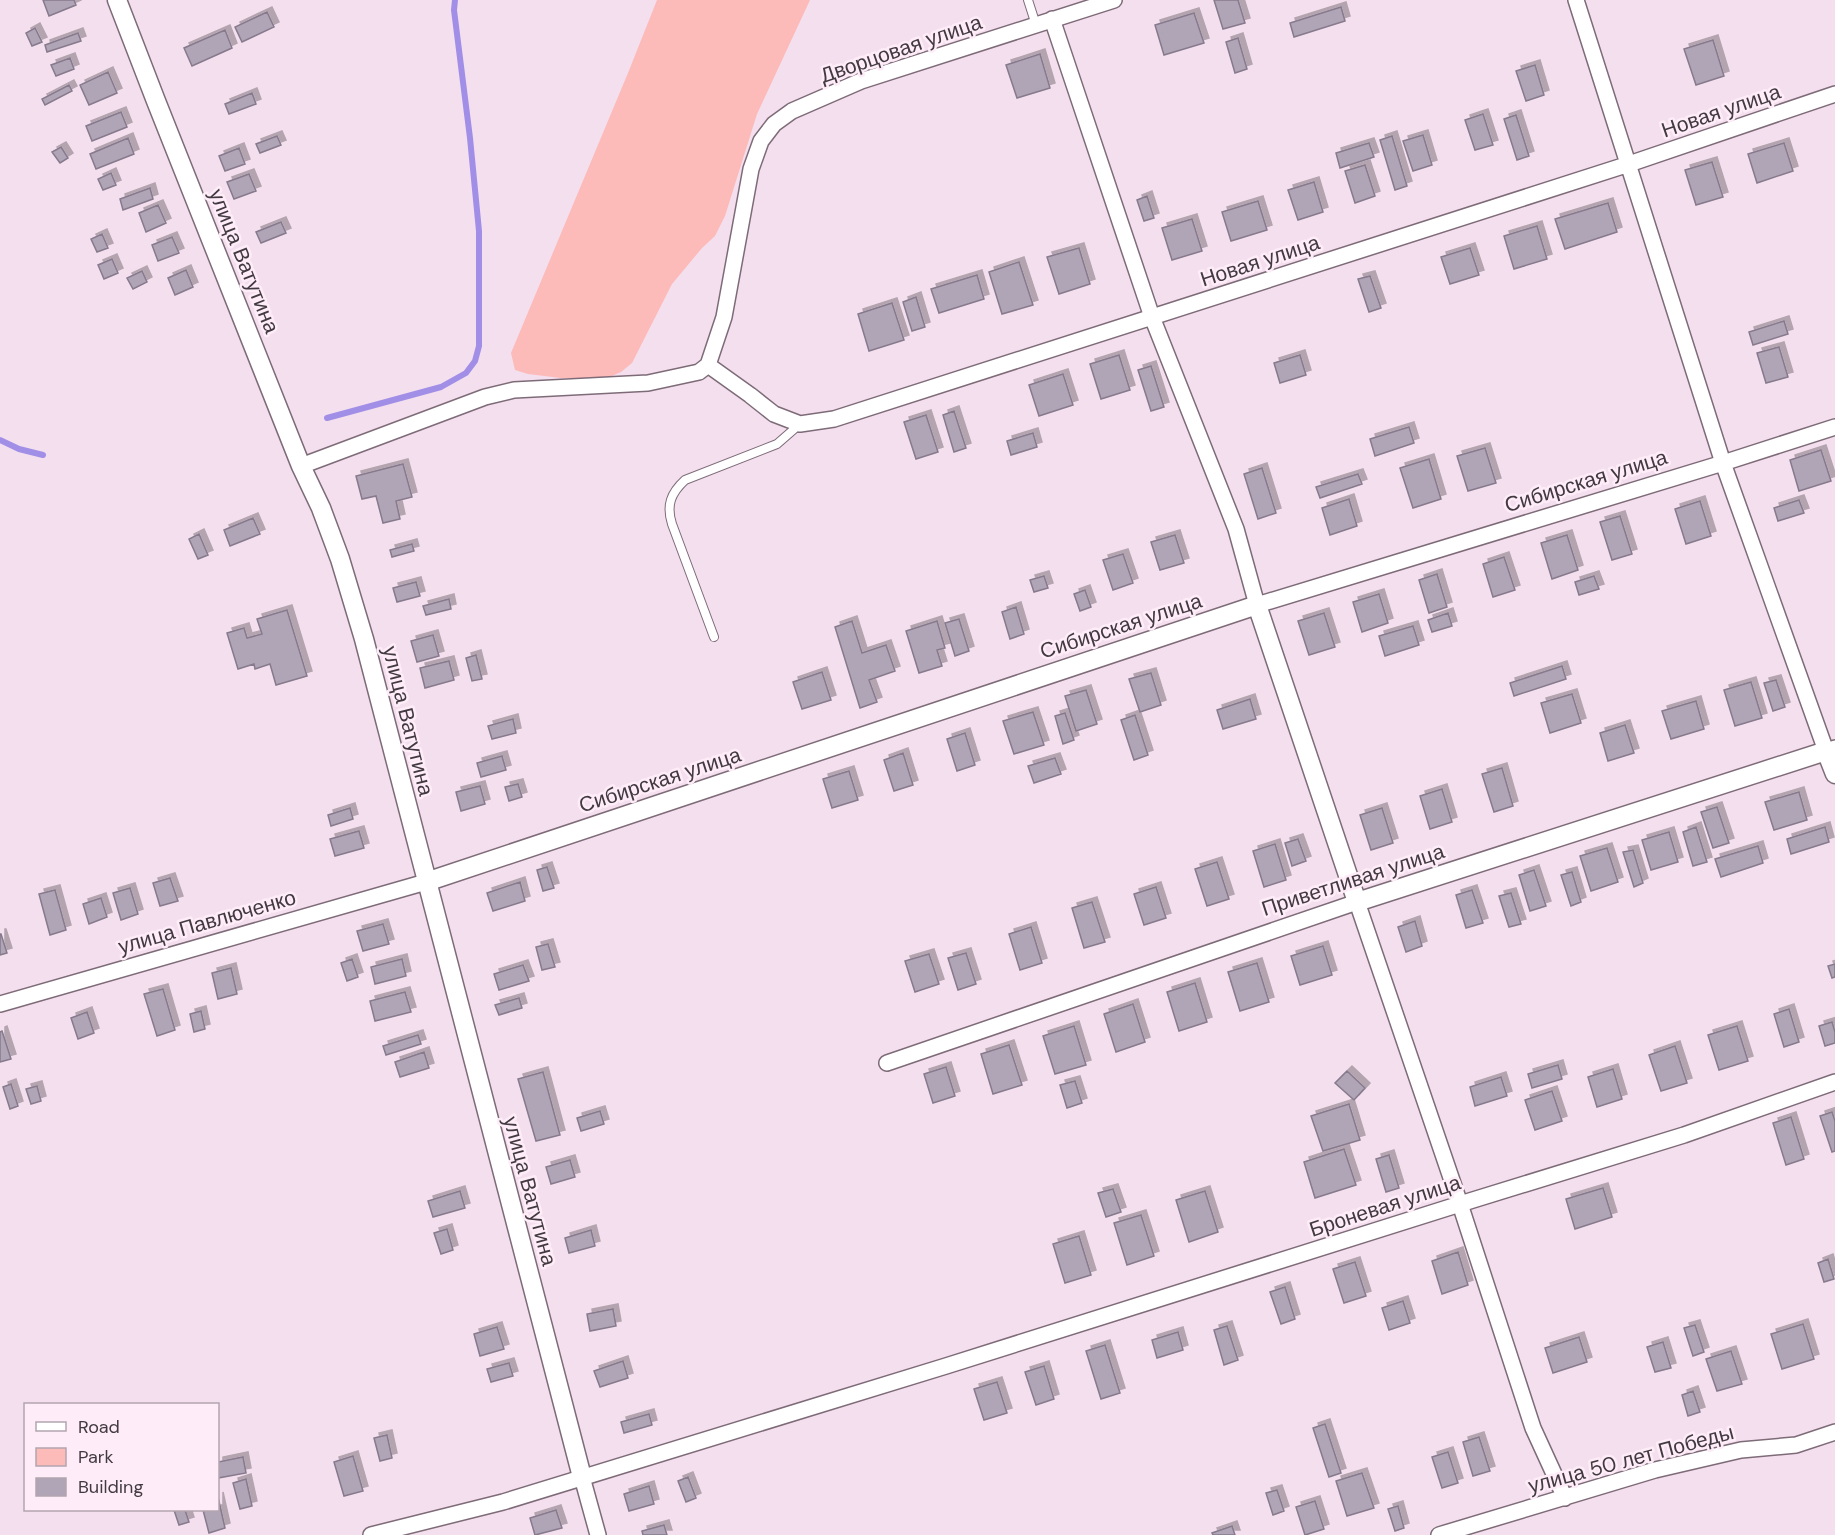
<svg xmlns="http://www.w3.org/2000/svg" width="1835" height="1535" font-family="'DM Sans',sans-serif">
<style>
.green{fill:#fcbab8}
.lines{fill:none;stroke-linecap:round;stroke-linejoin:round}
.stream{stroke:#a18fe7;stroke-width:6}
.building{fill:#b0a4b7;stroke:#867a8c;stroke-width:1.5;filter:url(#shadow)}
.service-casing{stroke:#7e6b78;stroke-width:10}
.minor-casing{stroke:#7e6b78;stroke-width:18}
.tertiary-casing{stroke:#7e6b78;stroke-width:21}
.service{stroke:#fff;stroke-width:8}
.minor{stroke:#fff;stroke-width:15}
.tertiary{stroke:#fff;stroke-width:18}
.labels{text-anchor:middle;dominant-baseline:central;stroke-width:5;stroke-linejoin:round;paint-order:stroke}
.street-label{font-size:21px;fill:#423a40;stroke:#feedf9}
</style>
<defs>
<filter id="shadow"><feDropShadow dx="5" dy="-5" stdDeviation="0" flood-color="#0004"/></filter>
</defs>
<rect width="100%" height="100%" fill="#f4dfee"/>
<!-- green -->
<path class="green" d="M657 0H810L757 114 725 216 715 236 702 248 672 284 632 363 621 372 607 378H561L528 374 515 370 511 353 628 73Z"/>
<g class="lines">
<!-- stream -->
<path class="stream" d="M327 418 441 387 466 373 475 361 479 346V231L470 138 454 10 455 0
M0 440 19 449 43 455"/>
</g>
<!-- building -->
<path class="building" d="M43 0H74L76 5 49 16Z
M1214 0H1238L1245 23 1223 29Z
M1341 7 1345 21 1294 37 1290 23Z
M267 12 274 27 242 42 235 27Z
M1194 13 1204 43 1164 55 1155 25Z
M35 28 42 42 32 46 26 33Z
M225 30 232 48 192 66 184 48Z
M78 33 81 41 47 52 45 45Z
M1238 38 1247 69 1235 73 1226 42Z
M1713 40 1724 76 1696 85 1684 49Z
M1040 54 1050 88 1017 98 1006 65Z
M70 58 74 69 56 76 51 65Z
M1535 65 1544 95 1526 101 1516 71Z
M108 72 117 93 89 105 80 85Z
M69 85 72 91 45 105 42 99Z
M252 93 256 104 229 114 225 104Z
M121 112 127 127 92 141 86 126Z
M1483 114 1493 145 1475 150 1465 120Z
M1516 115 1529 156 1517 160 1504 119Z
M1423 135 1432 165 1413 171 1403 141Z
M277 136 281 145 260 153 256 144Z
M1392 136 1407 186 1395 190 1380 140Z
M128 138 134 154 96 169 90 154Z
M1369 143 1374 157 1340 168 1336 153Z
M1784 143 1793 171 1757 183 1748 154Z
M61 147 68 158 60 163 52 152Z
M239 148 245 164 225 171 219 156Z
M1712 162 1723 197 1696 205 1685 170Z
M1365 165 1375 196 1355 203 1345 171Z
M111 173 116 185 103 190 98 179Z
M249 174 256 191 234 199 227 182Z
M1314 182 1323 212 1298 220 1288 190Z
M150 188 153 199 123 210 120 199Z
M1147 196 1154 218 1144 221 1137 200Z
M1258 201 1267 230 1231 241 1222 212Z
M1608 203 1617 232 1565 249 1555 219Z
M158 205 166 223 146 232 139 213Z
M1192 219 1202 251 1172 260 1162 228Z
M281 222 286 233 261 243 256 232Z
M1537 226 1547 259 1514 269 1504 236Z
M102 234 108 248 97 252 91 239Z
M172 237 179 253 158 261 152 245Z
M1079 248 1090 284 1059 294 1047 257Z
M1470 248 1479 275 1450 284 1441 257Z
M112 259 118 273 104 279 98 265Z
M1019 262 1033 305 1002 314 989 272Z
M186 270 193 287 175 295 168 278Z
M142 271 147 282 133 289 127 278Z
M977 275 984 299 939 313 931 289Z
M1370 276 1381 308 1369 312 1358 279Z
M916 297 925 327 912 331 903 302Z
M892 303 904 340 869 351 858 314Z
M1784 321 1788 334 1753 345 1749 332Z
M1779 347 1788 377 1766 383 1757 353Z
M1119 355 1130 390 1101 399 1090 364Z
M1300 355 1306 375 1280 383 1274 363Z
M1151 366 1164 407 1151 411 1138 370Z
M1063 374 1073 405 1039 416 1029 385Z
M954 411 966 448 954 452 943 415Z
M926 415 938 452 916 459 904 422Z
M1409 427 1414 443 1375 456 1370 439Z
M1033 433 1037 447 1011 455 1007 441Z
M1485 448 1496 483 1468 491 1457 456Z
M1821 450 1831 481 1799 491 1790 460Z
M1429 459 1441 499 1413 508 1400 468Z
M403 464 412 497 396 501 400 519 383 523 376 496 362 499 356 476Z
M1262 468 1276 513 1258 519 1244 474Z
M1358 474 1362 484 1320 498 1316 487Z
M1349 499 1357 526 1330 535 1322 508Z
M1799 500 1804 513 1778 521 1774 508Z
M1700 501 1711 536 1686 544 1675 509Z
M1620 516 1632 554 1612 560 1600 522Z
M253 518 260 534 230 546 224 530Z
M199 534 208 555 198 559 189 539Z
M1175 535 1184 563 1160 570 1151 542Z
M1567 535 1578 570 1552 579 1541 543Z
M412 544 414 551 392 557 390 550Z
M1123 554 1133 583 1113 590 1103 560Z
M1504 557 1515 590 1493 597 1483 564Z
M1437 574 1447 607 1429 613 1419 580Z
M1044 576 1048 588 1034 592 1030 580Z
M1594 576 1599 589 1579 595 1575 582Z
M416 582 420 596 397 602 393 588Z
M1085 590 1091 607 1080 611 1074 594Z
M1379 594 1388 623 1362 632 1353 602Z
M449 599 451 609 426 615 423 606Z
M1016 607 1024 634 1010 639 1002 612Z
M287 610 307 676 276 685 270 664 255 669 254 664 238 669 227 633 244 628 247 638 262 634 257 619Z
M1324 613 1335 647 1309 655 1298 621Z
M1448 613 1452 626 1432 632 1428 620Z
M959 619 969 651 955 656 945 623Z
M852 621 862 653 886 645 895 671 869 680 877 702 860 708 835 627Z
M937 621 945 648 937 650 942 666 919 673 906 631Z
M1413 626 1419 645 1385 656 1379 636Z
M433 635 439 656 417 662 411 641Z
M476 655 482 679 472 681 466 658Z
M449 661 454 680 425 688 420 668Z
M1562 666 1566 679 1514 696 1510 683Z
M822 672 831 700 802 709 793 682Z
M1151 673 1161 705 1140 712 1129 679Z
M1776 680 1785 707 1773 711 1764 683Z
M1751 682 1762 718 1735 726 1724 690Z
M1086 690 1097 724 1076 731 1065 696Z
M1572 694 1581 723 1550 733 1541 703Z
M1250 699 1256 719 1223 729 1217 710Z
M1696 701 1704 729 1671 739 1662 711Z
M1033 712 1044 745 1014 754 1003 721Z
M1065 713 1074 740 1063 744 1055 716Z
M1135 715 1148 755 1134 760 1121 720Z
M513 719 516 733 492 739 488 726Z
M1625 725 1634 753 1608 761 1600 733Z
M965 733 975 765 957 771 947 739Z
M903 753 913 785 894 791 884 760Z
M502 756 506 770 481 777 477 763Z
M1055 758 1061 774 1034 783 1028 766Z
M1502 768 1513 806 1494 812 1482 774Z
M849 771 858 800 832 808 823 779Z
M518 784 522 797 509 801 505 787Z
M480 786 485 804 461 811 456 792Z
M1442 789 1452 822 1430 829 1420 796Z
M1799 792 1807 820 1774 830 1765 802Z
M1717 807 1729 843 1713 848 1701 812Z
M350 808 353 819 331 826 328 815Z
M1382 808 1393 843 1371 850 1360 815Z
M1696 827 1707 862 1693 866 1683 832Z
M1825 827 1829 842 1791 854 1787 839Z
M359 831 364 848 335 856 330 839Z
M1669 832 1678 862 1651 870 1642 840Z
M1298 839 1306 861 1292 866 1285 843Z
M1275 844 1286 880 1264 887 1253 851Z
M1758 846 1763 863 1721 877 1715 859Z
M1607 848 1618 882 1591 891 1580 856Z
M1633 850 1643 883 1634 887 1623 852Z
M1217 862 1229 899 1207 906 1195 869Z
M547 867 554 888 543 891 537 870Z
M1534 870 1546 906 1530 911 1519 875Z
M1572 872 1581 902 1571 906 1561 875Z
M170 878 178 901 160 906 153 883Z
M520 882 525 901 493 911 487 893Z
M1156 887 1166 918 1144 925 1134 894Z
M130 888 138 914 121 920 113 893Z
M55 890 66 930 50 935 39 894Z
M1472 890 1483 923 1466 928 1456 895Z
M1511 893 1521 924 1509 927 1499 896Z
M101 898 107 917 89 924 83 904Z
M1092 902 1105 942 1084 948 1072 908Z
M1415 921 1422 946 1406 952 1398 927Z
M383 924 389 944 363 951 357 931Z
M1031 927 1042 963 1020 970 1009 934Z
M0 934H1L7 953 0 955Z
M548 944 555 967 542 970 536 947Z
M1323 946 1332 975 1300 985 1291 956Z
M966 953 976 984 958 990 948 958Z
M929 954 939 984 915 992 905 961Z
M352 959 358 977 347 981 341 963Z
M402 959 406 976 375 984 371 967Z
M1257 963 1269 1002 1240 1011 1228 972Z
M1835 964V977L1832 978 1828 966Z
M523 965 529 981 499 990 494 974Z
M231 968 237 994 218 999 212 973Z
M1195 983 1207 1022 1179 1031 1167 992Z
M163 989 175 1030 157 1036 144 994Z
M405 992 411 1012 375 1021 370 1001Z
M519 998 522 1008 499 1015 495 1005Z
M1133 1004 1145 1042 1116 1052 1104 1014Z
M1789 1009 1799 1042 1784 1047 1774 1014Z
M201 1011 205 1029 194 1032 190 1014Z
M87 1012 94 1033 78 1039 71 1018Z
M1832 1022 1835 1032V1043L1825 1046 1819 1026Z
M1074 1026 1086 1065 1055 1074 1043 1036Z
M1737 1026 1748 1061 1719 1070 1708 1035Z
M2 1031 11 1059 0 1062V1032Z
M418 1035 421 1044 386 1055 383 1046Z
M1009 1045 1022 1085 993 1094 981 1054Z
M1675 1046 1687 1083 1661 1091 1649 1055Z
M424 1052 429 1068 400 1077 395 1062Z
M1558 1065 1562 1079 1532 1088 1528 1074Z
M946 1067 955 1096 933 1103 924 1074Z
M1613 1069 1622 1099 1597 1107 1588 1077Z
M1347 1071 1365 1088 1354 1100 1335 1083Z
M543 1072 560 1135 536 1141 518 1079Z
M1501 1077 1507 1096 1475 1106 1470 1087Z
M1075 1081 1082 1103 1067 1108 1060 1085Z
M11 1084 18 1106 10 1109 3 1087Z
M37 1086 41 1101 31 1104 26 1089Z
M1552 1091 1562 1121 1535 1130 1525 1100Z
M1349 1104 1360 1140 1323 1151 1311 1116Z
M600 1111 604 1124 581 1131 577 1118Z
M1832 1112 1835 1121V1151L1832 1152 1820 1116Z
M1791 1117 1804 1159 1786 1165 1773 1123Z
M1344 1149 1356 1185 1315 1198 1304 1162Z
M1389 1155 1399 1188 1386 1192 1376 1159Z
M570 1160 575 1177 551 1184 546 1167Z
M1603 1188 1612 1217 1575 1229 1566 1199Z
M1113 1189 1121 1212 1106 1217 1098 1193Z
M460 1191 465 1208 433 1217 428 1201Z
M1205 1191 1218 1232 1189 1242 1176 1200Z
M1141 1215 1154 1256 1127 1265 1114 1223Z
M447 1229 453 1250 441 1254 434 1233Z
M591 1230 595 1246 569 1253 565 1238Z
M1079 1236 1091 1275 1065 1283 1053 1244Z
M1458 1252 1468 1285 1442 1294 1432 1261Z
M1828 1259 1834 1279 1824 1282 1818 1263Z
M1355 1262 1366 1296 1344 1303 1333 1269Z
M1285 1287 1295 1319 1281 1324 1270 1292Z
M1403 1301 1410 1323 1389 1330 1382 1308Z
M613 1309 616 1326 590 1331 587 1314Z
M1803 1324 1814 1359 1782 1369 1771 1334Z
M1695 1325 1704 1352 1693 1356 1684 1328Z
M1227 1326 1238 1360 1224 1365 1214 1330Z
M497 1327 504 1349 480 1356 474 1334Z
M1178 1332 1183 1350 1157 1358 1152 1340Z
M1579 1337 1587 1362 1553 1373 1545 1348Z
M1663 1342 1671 1368 1655 1372 1647 1347Z
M1105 1345 1120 1393 1101 1399 1086 1351Z
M1731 1351 1742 1384 1717 1391 1706 1359Z
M623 1361 628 1378 600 1387 594 1371Z
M509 1363 513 1376 491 1382 487 1369Z
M1044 1366 1054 1399 1036 1405 1025 1372Z
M997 1382 1007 1413 984 1420 974 1389Z
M1693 1391 1700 1412 1688 1416 1682 1395Z
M649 1414 652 1425 624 1433 621 1422Z
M1325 1424 1341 1473 1329 1477 1313 1428Z
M387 1435 392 1458 380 1461 374 1438Z
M1479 1437 1490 1471 1473 1476 1463 1442Z
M1448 1452 1458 1483 1442 1488 1432 1457Z
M353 1456 363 1491 344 1496 334 1462Z
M243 1457 246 1473 218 1478V1462Z
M1362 1473 1374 1508 1347 1516 1336 1481Z
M688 1477 696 1498 686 1502 678 1481Z
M246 1479 252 1506 240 1509 233 1483Z
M649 1486 654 1504 629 1511 624 1494Z
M1277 1490 1284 1511 1273 1515 1266 1493Z
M218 1497 225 1528 209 1533 203 1510H218Z
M1315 1501 1324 1529 1305 1535 1296 1507Z
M1398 1506 1404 1528 1395 1531 1388 1509Z
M174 1510H185L189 1522 179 1525Z
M556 1510 562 1528 535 1535 530 1518Z
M664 1525 667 1535H643L642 1531Z
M1232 1526 1235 1535H1213L1212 1533Z"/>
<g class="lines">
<!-- service casing -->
<g class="service-casing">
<path id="service" d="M1028 0 1036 25
M714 637 672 524C666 505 671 493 685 480L777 444 800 424"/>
</g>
<!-- minor casing -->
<g class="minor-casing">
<path id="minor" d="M1576 0 1723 463 1826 751 1835 748
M1052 19 1152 317 1236 529 1257 605 1723 463 1835 427
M708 365 750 395 774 414 800 424 834 419 1629 164 1835 94
M301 466 485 397 514 390 648 383 699 372 708 365 724 317 751 169 761 141 774 124 792 111 861 81 1114 0
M0 1004 426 882
M887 1063 1357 902 1460 1204 1533 1428 1565 1498
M582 1477 598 1535
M371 1535 503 1502 946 1366 1460 1204 1684 1135 1835 1082
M1439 1535 1655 1470 1741 1450 1796 1445 1835 1432"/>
</g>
<!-- tertiary casing -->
<g class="tertiary-casing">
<path id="tertiary" d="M117 0 156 101 301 466 321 508 340 559 364 639 582 1477
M426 882 1257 605 1357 902 1826 751 1835 774"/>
</g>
<!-- service -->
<use href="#service" class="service"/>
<!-- minor -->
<use href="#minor" class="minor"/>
<!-- tertiary -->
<use href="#tertiary" class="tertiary"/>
</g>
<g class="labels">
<!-- street labels -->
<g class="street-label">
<text transform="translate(901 49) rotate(-19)">Дворцовая улица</text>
<text transform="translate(1721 111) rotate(-19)">Новая улица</text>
<text transform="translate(244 261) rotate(68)">улица Ватутина</text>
<text transform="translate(1260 261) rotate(-18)">Новая улица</text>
<text transform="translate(1586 481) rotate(-17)">Сибирская улица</text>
<text transform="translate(1121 626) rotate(-18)">Сибирская улица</text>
<text transform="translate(408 721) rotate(76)">улица Ватутина</text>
<text transform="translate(660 780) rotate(-18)">Сибирская улица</text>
<text transform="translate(1353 880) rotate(-18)">Приветливая улица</text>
<text transform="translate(207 922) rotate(-16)">улица Павлюченко</text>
<text transform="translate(530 1191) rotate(75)">улица Ватутина</text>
<text transform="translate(1385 1206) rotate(-18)">Броневая улица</text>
<text transform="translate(1631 1459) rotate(-15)">улица 50 лет Победы</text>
</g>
</g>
<!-- legend -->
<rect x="24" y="1403" width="195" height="108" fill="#feedf9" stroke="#b3a5af" stroke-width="1.5"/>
<rect x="36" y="1422" width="30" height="9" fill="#ffffff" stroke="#b3a5af" stroke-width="1.5"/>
<text x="78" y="1433" font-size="18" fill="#423a40">Road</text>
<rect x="36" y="1448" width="30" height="18" fill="#fcbab8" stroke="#b3a5af" stroke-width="1.5"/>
<text x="78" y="1463" font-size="18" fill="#423a40">Park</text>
<rect x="36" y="1478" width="30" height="18" fill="#b0a4b7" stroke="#b3a5af" stroke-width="1.5"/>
<text x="78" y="1493" font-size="18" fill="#423a40">Building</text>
</svg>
